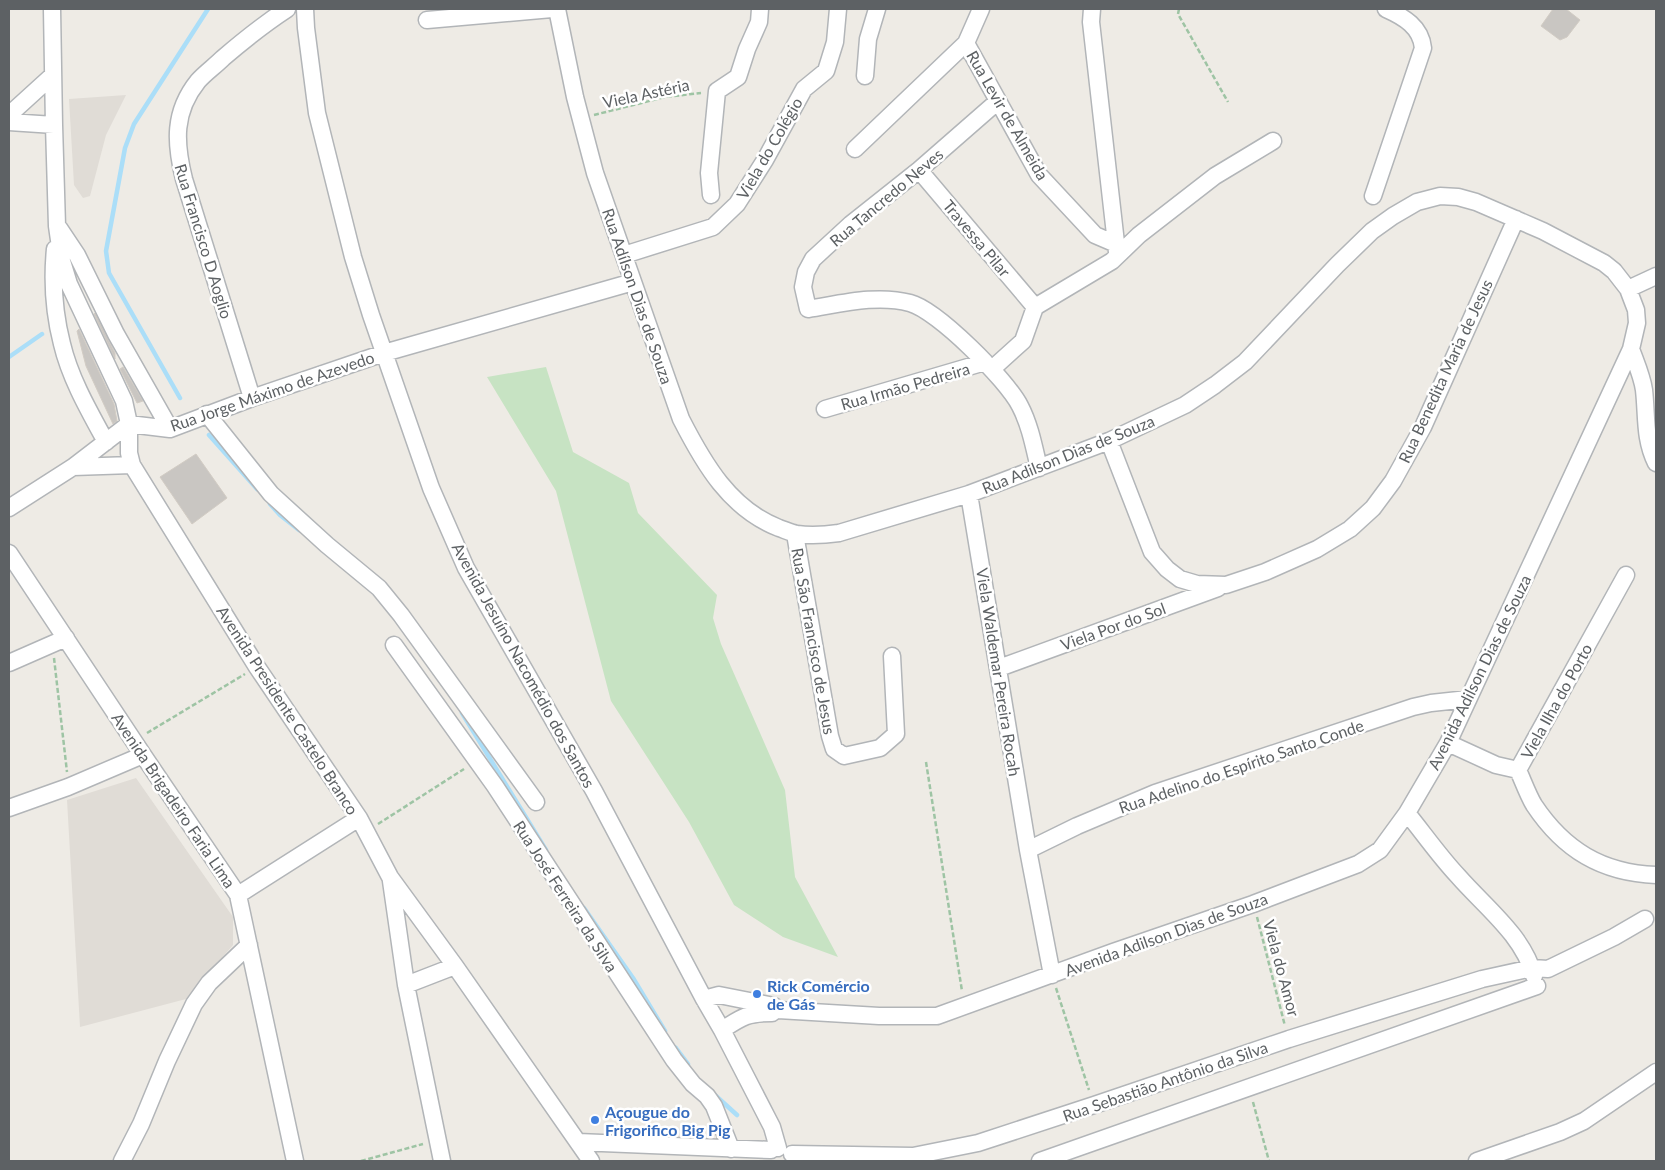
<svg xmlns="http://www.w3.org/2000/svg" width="1665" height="1170" font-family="Lato,sans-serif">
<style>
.education{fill:#e0dcd6}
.green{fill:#c7e3c3}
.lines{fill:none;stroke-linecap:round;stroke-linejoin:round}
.stream{stroke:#abdef8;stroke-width:4.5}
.building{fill:#c9c6c2;stroke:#d2ccc4}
.minor-casing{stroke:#b2b5b8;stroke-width:19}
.path{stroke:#9ec4a4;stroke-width:2.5;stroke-dasharray:5 2.5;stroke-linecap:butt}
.minor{stroke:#fff;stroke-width:16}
.shop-dot{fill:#3f7fe0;stroke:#fff;stroke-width:2}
.labels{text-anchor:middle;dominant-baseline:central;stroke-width:5;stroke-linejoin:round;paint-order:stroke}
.street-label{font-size:16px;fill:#5d6164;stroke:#fff}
.shop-label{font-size:16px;font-weight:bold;fill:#366cbe;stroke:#fff;text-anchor:start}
</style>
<rect width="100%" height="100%" fill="#eeebe5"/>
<!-- education -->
<path class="education" d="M126 95 106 135 90 196 83 198 74 185 69 99Z
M136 778 233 917V945L186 999 80 1027 67 800Z"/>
<!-- green -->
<path class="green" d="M546 367 573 452 629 483 638 513 717 595 713 618 721 644 785 790 795 877 838 957 783 937 734 905 689 822 611 701 556 491 487 377Z"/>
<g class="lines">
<!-- stream -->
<path class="stream" d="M9 357 42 334
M180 398 109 273 106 251 125 148 134 124 208 9
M209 435 257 489
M270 504 280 515 299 530
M462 713 546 850
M584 908 633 978 665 1031
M676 1048 688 1064
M716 1096 737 1115"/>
</g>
<!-- building -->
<path class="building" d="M1553 9H1566L1580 20 1567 37 1560 40 1541 26Z
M95 313 115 353V359L94 314Z
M79 329 114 404 117 421 113 424 86 366 77 331Z
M123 367 143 401 137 403 120 369Z
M196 454 227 498 192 524 160 477Z"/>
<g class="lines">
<!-- minor casing -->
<g class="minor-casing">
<path id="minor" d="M52 9 54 125 57 226 62 261 69 284 124 401 129 424V453L132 465 257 667 359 818 390 877 455 966 591 1161
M305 9 306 28 317 113 353 257 371 315 431 488 466 568 594 791 704 999 722 1030 772 1127 778 1148
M557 9 575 97 595 173 681 419C704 464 730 509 779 528 785 530 791 533 797 534 811 536 825 535 839 533L969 494 1109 441 1185 405 1215 385 1245 362 1337 265 1372 231 1393 216 1417 202 1440 196 1458 197 1476 202 1543 231 1604 263 1614 271 1628 289 1636 310 1637 323 1631 349 1448 743 1407 813 1380 850 1358 864 1253 904 1113 952 937 1016H879L778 1010 774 1006 719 995 704 999
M1092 9 1091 22 1117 252
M427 20 552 9
M966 43 1039 175 1095 235 1116 244
M865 76 868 39 877 9
M998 101 919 170 851 224 813 259 806 272 803 287 808 309C840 304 877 294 910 303 937 310 1007 380 1020 406 1030 425 1034 447 1039 468
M9 115 53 75
M9 122 54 125
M855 149 966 43 981 9
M919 170 1035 307
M711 195 709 173 717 91 738 77 747 49 759 22 760 9
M1373 196 1423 48C1421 27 1404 17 1386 9
M59 228 77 255 116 334 170 429
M55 249C52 280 54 313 62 344 70 378 89 411 106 442
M624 255 713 227 737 204 765 160 804 89 826 71 835 42 838 9
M1628 289 1656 276
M1631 349C1636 363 1642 376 1644 390 1647 416 1644 439 1656 463
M992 369 1023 341 1035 307 1112 261 1139 235 1215 176 1273 141
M252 398 184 179C175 143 173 112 198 81 205 73 215 66 223 58 244 40 264 24 287 9
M825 409 985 362
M207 414 271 494 327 545 379 588 401 615 536 802
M1109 441 1152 552 1167 569 1180 579 1197 584 1226 585 1265 572 1317 549 1350 529 1373 508 1393 481 1423 427 1516 219
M73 467 132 465
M969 494 1028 850
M9 508 73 467 129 424 170 429 252 398 384 353 633 282
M795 534 830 736 834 749 844 756 880 748 896 734 892 656
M9 553 143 755 238 895 295 1161
M1626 575 1518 770C1523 781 1528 795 1534 805 1564 850 1602 873 1656 875
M394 645 495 786 674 1060 693 1084 707 1096 714 1106 731 1149
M9 663 66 638
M999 668 1218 588
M1448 743 1496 765 1518 770
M9 808 68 787 143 755
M1407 813C1424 834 1440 857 1458 876 1485 907 1523 935 1534 976
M391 881 406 985 442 1161
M238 895 359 818
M1052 975 1028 850 1077 826 1155 793 1413 707 1431 703 1468 699
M406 985 455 966
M722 1030C742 1017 747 1013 772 1013
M578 1142 771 1150
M792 1154 913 1156 978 1143 1094 1105 1289 1039 1482 979 1532 968 1548 969 1614 937 1645 919
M122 1161 141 1124 167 1061 194 1004 209 983 249 945
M1040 1161 1537 986
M1477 1161 1560 1132 1584 1121 1656 1072"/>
</g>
<!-- path -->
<path class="path" d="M1179 9 1178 14 1228 102
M594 115 665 97 701 93
M54 658 67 772
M147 733 245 674
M926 762 962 991
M378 824 464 769
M1257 917 1285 1026
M1056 988 1089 1090
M1253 1102 1269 1161
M361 1161 423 1144"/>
<!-- minor -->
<use href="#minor" class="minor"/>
</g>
<!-- markers -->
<g class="shop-dot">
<circle cx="757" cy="994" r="5"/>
<circle cx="595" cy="1120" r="5"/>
</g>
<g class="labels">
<!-- street labels -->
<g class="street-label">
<text transform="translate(646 93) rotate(-12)">Viela Astéria</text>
<text transform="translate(1008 115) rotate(60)">Rua Levir de Almeida</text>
<text transform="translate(769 148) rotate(-60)">Viela do Colégio</text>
<text transform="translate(886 197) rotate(-40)">Rua Tancredo Neves</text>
<text transform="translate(977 238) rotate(50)">Travessa Pilar</text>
<text transform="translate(204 241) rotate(73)">Rua Francisco D Aoglio</text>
<text transform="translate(638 296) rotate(71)">Rua Adílson Dias de Souza</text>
<text transform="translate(1445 371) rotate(-65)">Rua Benedita Maria de Jesus</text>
<text transform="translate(905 386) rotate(-16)">Rua Irmão Pedreira</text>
<text transform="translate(272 391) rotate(-19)">Rua Jorge Máximo de Azevedo</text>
<text transform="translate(1068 454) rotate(-22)">Rua Adilson Dias de Souza</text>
<text transform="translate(1113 626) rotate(-20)">Viela Por do Sol</text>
<text transform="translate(814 641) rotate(80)">Rua São Francisco de Jesus</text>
<text transform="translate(524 665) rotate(61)">Avenida Jesuíno Nacomédio dos Santos</text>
<text transform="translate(999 672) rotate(81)">Viela Waldemar Pereira Rocah</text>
<text transform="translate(1479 672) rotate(-64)">Avenida Adilson Dias de Souza</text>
<text transform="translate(1556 701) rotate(-61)">Viela Ilha do Porto</text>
<text transform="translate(288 710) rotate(57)">Avenida Presidente Castelo Branco</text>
<text transform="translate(1241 766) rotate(-19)">Rua Adelino do Espírito Santo Conde</text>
<text transform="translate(174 800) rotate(56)">Avenida Brigadeiro Faria Lima</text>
<text transform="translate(566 896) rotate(57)">Rua José Ferreira da Silva</text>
<text transform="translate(1166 934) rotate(-20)">Avenida Adilson Dias de Souza</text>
<text transform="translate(1282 968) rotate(75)">Viela do Amor</text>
<text transform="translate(1165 1081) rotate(-19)">Rua Sebastião Antônio da Silva</text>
</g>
<!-- shop labels -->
<g class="shop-label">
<text x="767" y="985">Rick Comércio<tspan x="767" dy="18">de Gás</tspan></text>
<text x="605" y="1111">Açougue do<tspan x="605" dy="18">Frigorifico Big Pig</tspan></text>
</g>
</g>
<!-- border -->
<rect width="1665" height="1170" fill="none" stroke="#5d6164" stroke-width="20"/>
</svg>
